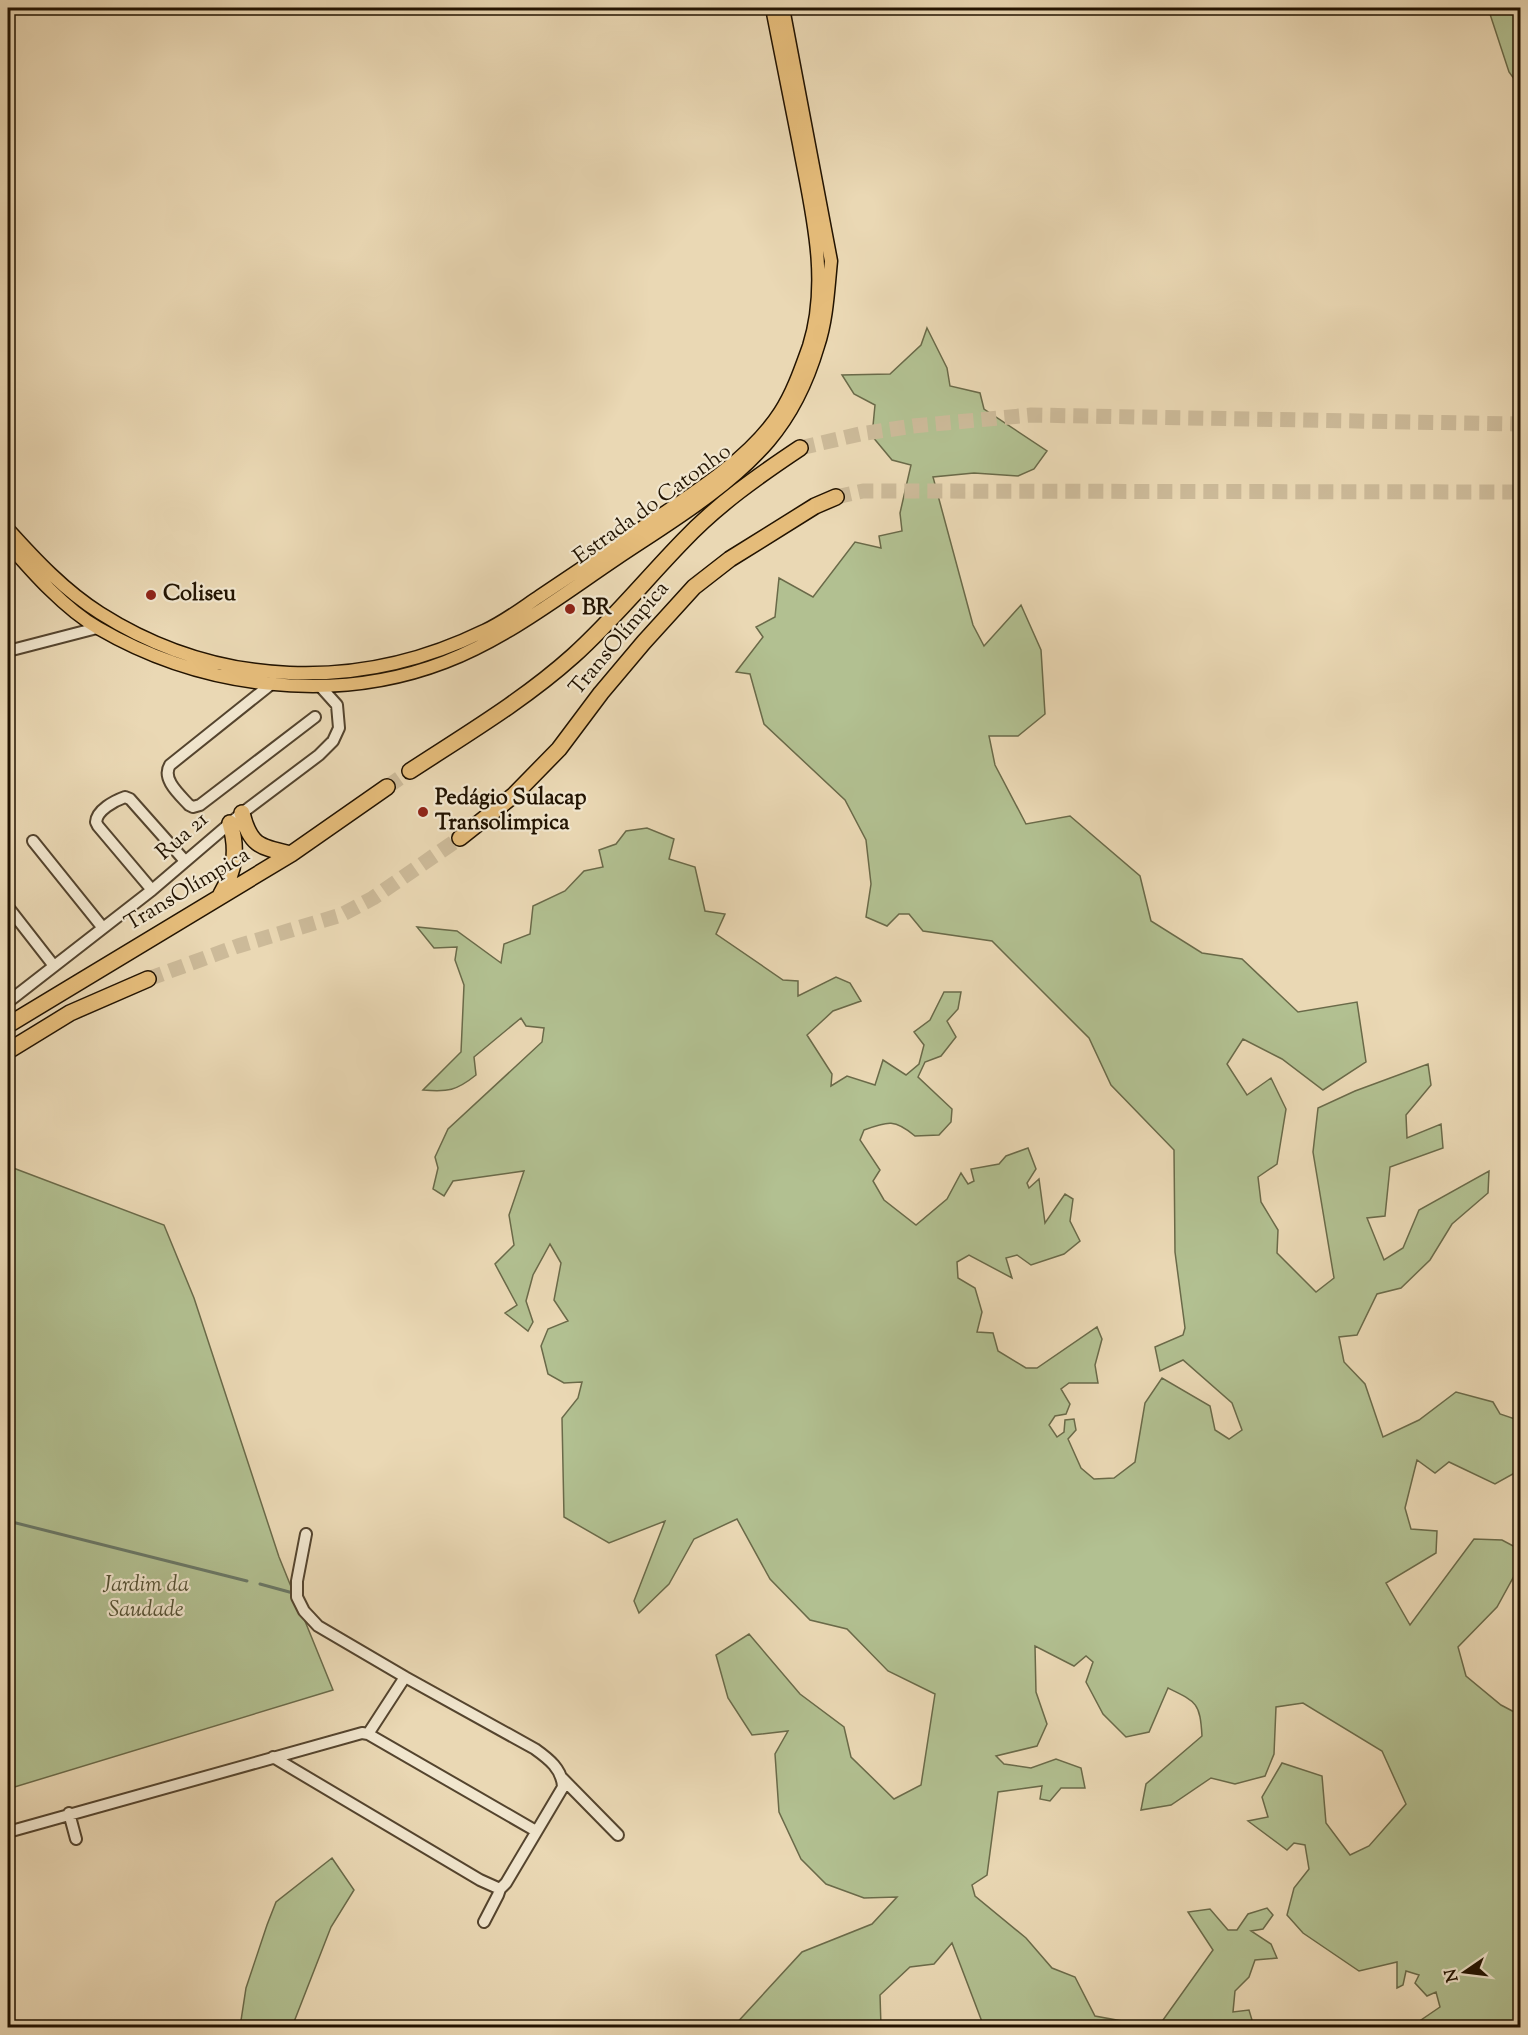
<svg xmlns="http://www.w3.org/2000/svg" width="1528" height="2035" font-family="'Sorts Mill Goudy',serif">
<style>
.green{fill:#b2c091;stroke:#6a6a49;stroke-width:1.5}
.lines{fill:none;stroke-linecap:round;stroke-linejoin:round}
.stream{stroke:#697766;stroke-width:3}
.highway-tunnel{stroke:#ccba99;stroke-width:15;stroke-dasharray:15 8;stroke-linecap:butt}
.minor-casing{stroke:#54442e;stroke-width:14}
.major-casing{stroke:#221301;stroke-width:15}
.highway-casing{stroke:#221301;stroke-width:18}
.minor{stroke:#f1e6ce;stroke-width:10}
.major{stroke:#e5bc7a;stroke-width:12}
.highway{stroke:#e5bc7a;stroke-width:15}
.poi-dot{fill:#8f2418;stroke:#f1e6ce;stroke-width:2}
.labels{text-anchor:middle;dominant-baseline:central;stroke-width:4.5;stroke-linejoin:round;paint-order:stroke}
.street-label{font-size:22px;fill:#221301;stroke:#f1e6ce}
.poi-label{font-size:22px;font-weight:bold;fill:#221301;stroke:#f1e6ce;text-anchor:start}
.park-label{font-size:22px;font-style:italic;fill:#545033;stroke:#f1e6ce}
</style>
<rect width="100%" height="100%" fill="#ead8b4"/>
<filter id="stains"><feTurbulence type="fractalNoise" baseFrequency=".00333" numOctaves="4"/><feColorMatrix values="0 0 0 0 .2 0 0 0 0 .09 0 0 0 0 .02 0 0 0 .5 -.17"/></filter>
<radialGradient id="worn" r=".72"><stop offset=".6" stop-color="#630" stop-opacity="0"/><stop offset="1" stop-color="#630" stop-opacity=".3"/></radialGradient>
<!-- green -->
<path class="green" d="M1488 8H1520V87L1509 72Z
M927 328 947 368 950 386 980 393 984 409 1047 451 1034 469 1018 476 974 473 933 477 973 625 984 646 1021 605 1041 650 1045 714 1018 736H989L995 765 1026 824 1070 816 1140 876 1151 921 1202 953 1242 959 1298 1012 1357 1002 1366 1062 1323 1090 1282 1059 1243 1039 1227 1064 1247 1095 1271 1078 1286 1109 1277 1164 1258 1177 1261 1202 1278 1230 1277 1253 1316 1292 1334 1278 1313 1152 1318 1108 1355 1091 1428 1064 1431 1085 1406 1115 1407 1138 1441 1124 1443 1148 1390 1167 1385 1216 1367 1218 1384 1260 1403 1248 1419 1210 1489 1171 1488 1193 1452 1224 1430 1260 1401 1288 1377 1294 1357 1335 1339 1337 1344 1362 1365 1384 1383 1437 1419 1420 1456 1392 1493 1402 1500 1414 1518 1420 1520 1428V1470L1495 1484 1449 1462 1435 1473 1417 1460 1405 1508 1411 1529 1437 1531 1436 1553 1386 1583 1410 1625 1474 1539 1502 1540 1517 1548 1514 1576 1497 1607 1458 1647 1466 1676 1501 1705 1520 1715V2027H1388V2023L1415 2024 1440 2007 1436 1992 1427 1996 1415 1983 1419 1975 1406 1971 1403 1985 1397 1988V1962L1359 1971 1303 1933 1287 1915 1294 1888 1309 1869 1305 1845 1294 1843 1287 1850 1248 1821 1268 1817 1262 1797 1282 1763 1322 1776 1326 1823 1350 1855 1369 1846 1406 1804 1382 1751 1303 1703 1276 1707 1274 1754 1265 1776 1235 1784 1211 1778 1171 1805 1141 1810 1146 1784 1202 1736C1200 1703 1197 1702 1168 1688L1149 1732 1126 1737 1103 1714 1086 1682 1093 1662 1086 1656 1074 1666 1035 1646 1036 1692 1047 1724 1037 1746 996 1756 1004 1764 1031 1768 1056 1759 1081 1768 1085 1788H1061L1050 1801 1040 1799 1042 1786 998 1792 987 1875 972 1885 975 1896 1026 1938 1052 1968 1075 1977 1095 2016 1155 2027H984L952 1943 934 1964 910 1967 880 1995 881 2027H836L833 2021 820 2027H733L802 1952 872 1924 897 1897 864 1898 826 1884 801 1859 779 1812 775 1754 788 1731 752 1735 728 1698 716 1655 749 1634 800 1694 844 1727 851 1757 894 1799 921 1785 935 1694 888 1671 847 1629 810 1620 770 1579 737 1519 694 1539 669 1584 639 1613 634 1601 665 1521 609 1543 564 1517 562 1418 578 1398 582 1382 564 1383 548 1374 541 1346 548 1329 568 1321 554 1300 561 1263 550 1244 533 1275 526 1301 533 1322 528 1331 505 1313 517 1305 495 1264 514 1245 509 1215 524 1171 453 1181 444 1196 433 1189 438 1168 435 1157 448 1129 542 1042 544 1028 526 1026 521 1018 474 1057 476 1075C456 1091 448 1092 423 1090L461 1052 464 985 455 960 457 947 434 948 417 927 457 931 501 963 504 944 530 934 533 906 565 891 584 871 603 867 599 850 616 844 626 831 647 828 674 839 669 859 695 867 705 911 725 914 716 934 783 980 798 981V996L836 977 850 983 861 1001 833 1011 807 1035 832 1074 831 1086 847 1076 875 1085 883 1060 906 1075 919 1064 924 1045 914 1032 930 1020 944 992H961L958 1009 947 1021 956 1037 941 1056 925 1062 918 1077 952 1109 951 1122 939 1135 915 1136C895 1119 888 1121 864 1130L860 1140 880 1170 873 1181 884 1200 916 1225 947 1199 961 1173 968 1184 974 1181 971 1169 999 1164 1006 1156 1028 1148 1036 1169 1027 1183 1029 1188 1039 1179 1045 1223 1065 1194 1073 1199 1070 1221 1080 1241 1064 1254 1031 1265 1017 1255 1006 1258 1012 1278 969 1255 957 1262 958 1278 975 1288 982 1312 977 1332 993 1333 998 1351 1026 1368H1037L1097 1327 1102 1339 1095 1365 1098 1383H1069L1061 1389 1070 1404 1066 1414 1055 1416 1049 1425 1057 1437 1064 1432 1065 1420 1074 1419 1076 1430 1068 1439 1081 1468 1094 1479 1114 1478 1135 1462 1145 1403 1162 1378 1210 1406 1215 1430 1229 1439 1242 1430 1232 1403 1183 1360 1160 1371 1155 1347 1183 1335 1185 1328 1175 1252 1174 1150 1111 1085 1089 1038 992 941 923 931 909 914H899L887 926 866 917 871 884 866 840 845 800 764 724 750 674 736 672 763 637 756 627 775 617 779 578 813 597 855 542 881 548 879 536 902 531 900 513 911 465 892 460 872 436 875 405 854 394 842 375 890 374 921 345Z
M8 1166 164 1225 194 1298 279 1557 333 1690 8 1789Z
M332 1858 354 1890 331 1927 292 2027H240L246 1988 267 1925 276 1902Z
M1267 1908 1273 1915 1263 1929 1251 1931 1271 1944 1277 1958 1255 1960 1249 1977 1235 1991 1233 2012 1249 2010 1252 2020 1238 2027H1158L1213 1950 1188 1912 1210 1909 1228 1930H1237L1248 1914Z"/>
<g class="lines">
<!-- stream -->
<path class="stream" d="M8 1521 247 1581
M260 1584 293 1593"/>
<!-- highway-tunnel -->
<path class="highway-tunnel" d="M800 448 860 434 913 426 1031 415 1520 424
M836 497 863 491H881L1520 492
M387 787 410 771
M148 979 238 946 341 915 373 898 460 838"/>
<!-- minor casing -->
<g class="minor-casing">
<path id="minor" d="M8 651 97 628
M270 685 170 765C161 779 180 795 189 805L193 807 200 805 315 717
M33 841 103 928
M152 890 98 826 96 822C97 810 114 801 125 797L130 799 185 861
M8 907 54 966
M8 1002 152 890 242 813 319 755 333 741 339 728 337 705 319 685
M368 1734 405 1677
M273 1757 480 1880 500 1889 506 1883 563 1787C562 1769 549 1759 535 1749L405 1677 318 1626 304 1611 297 1597V1581L306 1534
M562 1778 618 1835
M69 1813 76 1839
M8 1832 362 1733 368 1734 536 1831
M484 1922 498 1895 500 1889"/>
</g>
<!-- major casing -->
<g class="major-casing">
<path id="major" d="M8 529C35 559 65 591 100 613 218 688 359 692 484 631 504 622 522 608 540 596 567 578 595 559 622 541 674 505 746 465 780 412 793 392 801 368 809 346 830 280 811 209 799 144 790 98 781 53 772 8
M8 544C33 573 65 609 98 628 201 688 333 705 445 662 507 638 561 596 616 559 668 524 727 490 769 441 792 414 808 380 818 346 827 319 828 290 831 261L783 8"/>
</g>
<!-- highway casing -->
<g class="highway-casing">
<path id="highway" d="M410 771C465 735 524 700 573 656 612 621 646 579 683 541 717 505 758 476 800 448
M242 813C250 846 260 847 291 854
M460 838 514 795 559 749 601 693 644 642 694 587 730 559 815 506 836 497
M221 894C235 870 238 850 230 823
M8 1025 291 854 387 787
M8 1051 70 1013 148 979"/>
</g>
<!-- minor -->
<use href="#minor" class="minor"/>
<!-- major -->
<use href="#major" class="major"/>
<!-- highway -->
<use href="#highway" class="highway"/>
</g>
<!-- markers -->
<g class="poi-dot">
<circle cx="151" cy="595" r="6"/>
<circle cx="570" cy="609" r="6"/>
<circle cx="423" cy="812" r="6"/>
</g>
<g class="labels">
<!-- street labels -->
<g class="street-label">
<text transform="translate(653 505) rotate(-36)">Estrada do Catonho</text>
<text transform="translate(620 639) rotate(-50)">TransOlímpica</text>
<text transform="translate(183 837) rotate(-41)">Rua 21</text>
<text transform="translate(188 890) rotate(-31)">TransOlímpica</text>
</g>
<!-- poi labels -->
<g class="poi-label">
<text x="163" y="595">Coliseu</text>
<text x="582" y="609">BR</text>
<text x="435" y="799">Pedágio Sulacap<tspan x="435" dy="25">Transolimpica</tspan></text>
</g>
<!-- park labels -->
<g class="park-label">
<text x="146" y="1586">Jardim da<tspan x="146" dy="25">Saudade</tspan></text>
</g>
</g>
<!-- margin -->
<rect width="1528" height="2035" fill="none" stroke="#ead8b4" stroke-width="30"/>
<rect x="9" y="9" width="1510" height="2017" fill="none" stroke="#221301" stroke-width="3"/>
<rect x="15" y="15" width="1498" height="2005" fill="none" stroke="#221301" stroke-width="1.5"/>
<!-- north arrow -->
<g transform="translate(1465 1972) rotate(256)" stroke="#f1e6ce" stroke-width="4.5" paint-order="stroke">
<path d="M0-4.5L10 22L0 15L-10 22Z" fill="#221301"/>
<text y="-9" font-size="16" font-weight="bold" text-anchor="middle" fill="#221301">N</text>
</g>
<rect width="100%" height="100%" filter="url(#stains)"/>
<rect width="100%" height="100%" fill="url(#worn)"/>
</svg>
